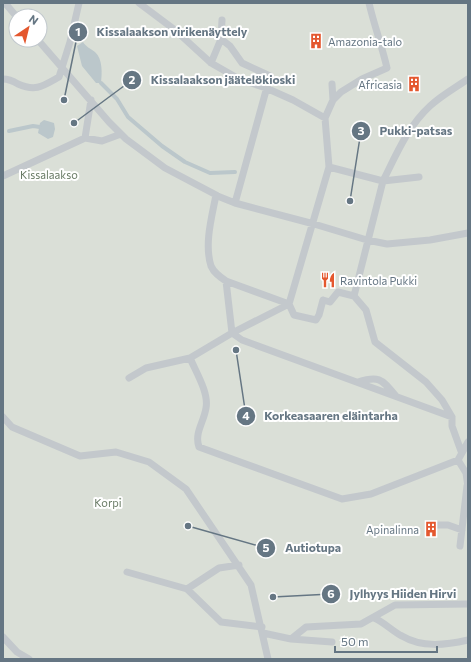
<svg xmlns="http://www.w3.org/2000/svg" width="471" height="662" font-family="Commissioner,sans-serif">
<style>
.green{fill:#dadfd7;fill-rule:evenodd}
.water{fill:#bbc7cb}
.lines{fill:none;stroke-linecap:round;stroke-linejoin:round}
.stream{stroke:#bbc7cb;stroke-width:4}
.lane{stroke:#c3c8cc;stroke-width:7}
.labels{text-anchor:middle;dominant-baseline:central;stroke-width:4;stroke-linejoin:round;paint-order:stroke}
.poi-label{font-size:11px;fill:#657683;stroke:#fff;text-anchor:start}
.park-label{font-size:11px;fill:#687a64;stroke:#fff}
.leader{fill:none;stroke:#657683;stroke-width:1.5}
.callout-dot{fill:#657683;stroke:#fff;stroke-width:1.5}
.mark-label{font-size:12px;text-anchor:middle;font-weight:bold;fill:#fff}
.callout-label{font-size:12px;text-anchor:middle;font-weight:bold;fill:#657683;stroke:#fff;stroke-width:4;stroke-linejoin:round;paint-order:stroke}
</style>
<rect width="100%" height="100%" fill="#fafaf8"/>
<!-- green -->
<path class="green" d="M3 3H468V659H3ZM16 16H40V40H16Z"/>
<!-- water -->
<path class="water" d="M83 42C86 47 90 48 95 52 103 59 102 74 101 83H96L82 66 77 46Z
M44 120 54 123 55 129 53 137 48 139 38 133 40 123Z"/>
<g class="lines">
<!-- stream -->
<path class="stream" d="M101 83 117 99 128 117 162 146 185 162 210 173 235 172
M9 131 33 126 40 127"/>
<!-- lane -->
<path class="lane" d="M5 3 16 16
M139 3 175 30 211 63 239 79 266 88 293 100 325 118
M369 3C374 25 382 46 387 68L362 79 341 92 333 100 325 118 329 167 289 304 232 333 242 340 452 417
M221 39 230 46 242 63 270 76 235 203
M38 40 109 122 126 139 165 168 220 197 235 203 314 224 367 240 387 244 430 240 468 233
M211 63 221 39 222 20
M3 79C9 79 13 81 18 84 36 92 43 86 59 77L70 42 79 3
M332 84 333 100
M85 138 91 100
M329 167 383 181 354 296 366 310 375 342 426 382 442 400 452 417V426L461 451
M3 176 85 138 102 141 121 134
M383 181C396 155 408 126 430 106 442 95 455 88 468 79
M383 181 419 177
M216 195C212 216 204 244 211 266 214 273 220 277 226 281L289 304 294 315 316 320 319 315 323 300 330 302 338 292 354 296
M226 281 232 333 190 358C196 372 209 393 206 408 204 422 194 433 199 447L342 499 371 494 458 460 468 442
M129 378 146 368 190 358
M358 382C380 375 382 380 396 396
M3 417 12 427 80 456 116 452 149 462 186 489 251 585 268 659
M458 460 466 473 468 487
M433 525H448L462 530
M460 546 467 486
M127 572 187 589 219 568 239 565
M187 589 221 622 262 627
M374 618C384 622 392 631 402 636 422 648 446 645 468 640
M263 633 291 639 306 627 361 624 395 605 468 604
M3 637 17 652 29 659
M291 639 332 642"/>
</g>
<!-- icons -->
<defs>
<g id="building-bare" transform="scale(1.2)"><path d="M-4-6H4V6H1V3H-1V6H-4ZM-2.5-4.3h1.7v1.8h-1.7ZM.8-4.3h1.7v1.8H.8ZM-2.5-1h1.7V.8h-1.7ZM.8-1h1.7V.8H.8Z" fill="#e4572e" stroke="#fff" stroke-width="2.5" paint-order="stroke"/></g>
<g id="restaurant-bare" transform="scale(1.2)"><path d="M-5-6h1v4h1v-4h1v4h1v-4h1v5L-1.5 .5V6h-2V.5L-5-1ZM5-6V6H3V1.5H1.5Q1.5-4 5-6Z" fill="#e4572e" stroke="#fff" stroke-width="2.5" paint-order="stroke"/></g>
</defs>
<g fill-rule="evenodd">
<use href="#building-bare" x="316" y="41"/>
<use href="#building-bare" x="414" y="84"/>
<use href="#restaurant-bare" x="328" y="280"/>
<use href="#building-bare" x="431" y="529"/>
</g>
<g class="labels">
<!-- poi labels -->
<g class="poi-label">
<text x="328" y="41">Amazonia-talo</text>
<text x="402" y="84" text-anchor="end">Africasia</text>
<text x="340" y="280">Ravintola Pukki</text>
<text x="419" y="529" text-anchor="end">Apinalinna</text>
</g>
<!-- park labels -->
<g class="park-label">
<text x="49" y="174">Kissalaakso</text>
<text x="108" y="502">Korpi</text>
</g>
</g>
<!-- callouts -->
<path class="leader" d="M64 100L78 32M74 123L132 80M350 201L361 131M236 350L246 416M188 526L266 548M273 597L331 594"/>
<g class="callout-dot">
<circle cx="64" cy="100" r="4"/>
<circle cx="74" cy="123" r="4"/>
<circle cx="350" cy="201" r="4"/>
<circle cx="236" cy="350" r="4"/>
<circle cx="188" cy="526" r="4"/>
<circle cx="273" cy="597" r="4"/>
<circle cx="78" cy="32" r="10"/>
<circle cx="132" cy="80" r="10"/>
<circle cx="361" cy="131" r="10"/>
<circle cx="246" cy="416" r="10"/>
<circle cx="266" cy="548" r="10"/>
<circle cx="331" cy="594" r="10"/>
</g>
<g class="mark-label">
<text x="78" y="36">1</text>
<text x="132" y="84">2</text>
<text x="361" y="135">3</text>
<text x="246" y="420">4</text>
<text x="266" y="552">5</text>
<text x="331" y="598">6</text>
</g>
<g class="callout-label">
<text x="172" y="36">Kissalaakson virikenäyttely</text>
<text x="223" y="84">Kissalaakson jäätelökioski</text>
<text x="416" y="135">Pukki-patsas</text>
<text x="331" y="420">Korkeasaaren eläintarha</text>
<text x="313" y="552">Autiotupa</text>
<text x="403" y="598">Jylhyys Hiiden Hirvi</text>
</g>
<!-- border -->
<rect width="471" height="662" fill="none" stroke="#657683" stroke-width="8"/>
<!-- north arrow -->
<g transform="translate(28 28) rotate(35)"><circle r="19" fill="#ffffff" stroke="#c1c8cd"/>
<path d="M0-3L7 15L0 10L-7 15Z" fill="#e4572e"/>
<text y="-6" font-size="11" font-weight="bold" text-anchor="middle" fill="#657683">N</text>
</g>
<!-- scale -->
<path d="M335 646v6h102v-6" fill="none" stroke="#657683" stroke-width="2"/>
<text x="341" y="646" font-size="12" fill="#657683" stroke="#ffffff" stroke-width="3" paint-order="stroke">50 m</text>
</svg>
